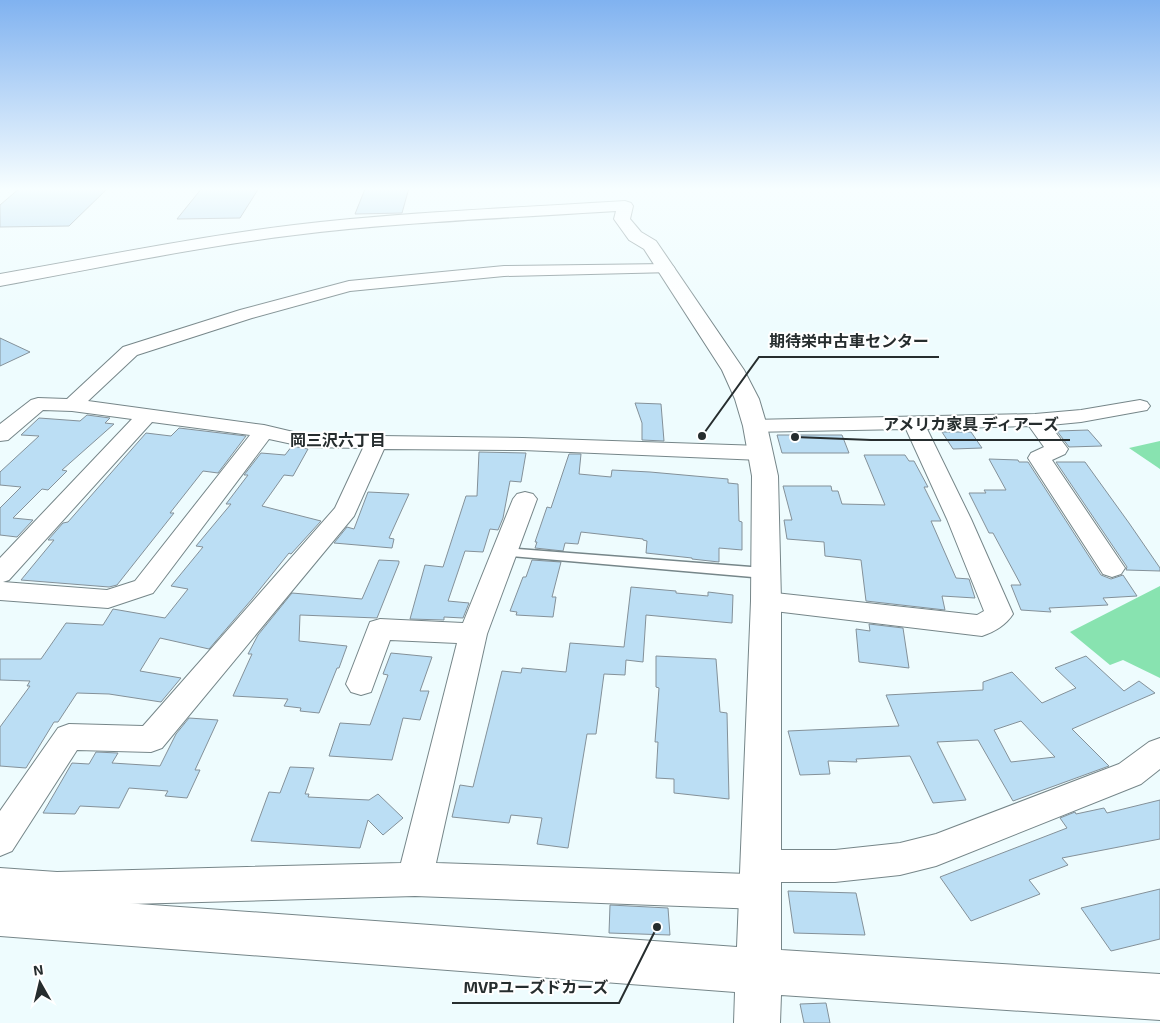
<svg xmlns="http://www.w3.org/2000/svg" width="1160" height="1023" font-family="'Exo 2','Noto Sans JP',sans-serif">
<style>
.green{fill:#88e3b0}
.building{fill:#bbdef4;stroke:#849199;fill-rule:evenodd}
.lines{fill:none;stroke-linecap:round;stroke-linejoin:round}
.lane-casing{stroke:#768689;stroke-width:3}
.street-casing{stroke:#768689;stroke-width:2}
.secondary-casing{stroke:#768689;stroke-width:2}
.lane{fill:#fff;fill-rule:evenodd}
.street{fill:#fff;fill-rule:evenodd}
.secondary{fill:#fff;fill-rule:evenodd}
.labels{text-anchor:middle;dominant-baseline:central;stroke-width:4;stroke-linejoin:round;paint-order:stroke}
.neighbourhood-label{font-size:16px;font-weight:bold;fill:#262d2e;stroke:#fff}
.leader{fill:none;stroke:#262d2e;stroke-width:2}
.callout-dot{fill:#262d2e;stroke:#fff;stroke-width:2}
.callout-label{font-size:16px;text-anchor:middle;font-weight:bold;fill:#262d2e;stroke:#fff;stroke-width:4;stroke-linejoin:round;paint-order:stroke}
</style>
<rect width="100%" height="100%" fill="#eefcfe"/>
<!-- green -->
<path class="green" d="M1160 441V469L1129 448Z
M1160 586V678L1123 660 1110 665 1070 632Z"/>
<!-- building -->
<path class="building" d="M20 188H108L69 226 0 227V205Z
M202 188H259L240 218 177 219Z
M373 188H409L402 213 355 214 365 189Z
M0 338 30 352 0 366Z
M635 403 661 404 664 441 642 440V423Z
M87 415 110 418 105 423 114 424 62 470 67 471 48 490 42 489 13 518 33 520 17 537 0 535V508L21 487 0 485V472L39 436 21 435 39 418 80 421Z
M179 428 246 436 218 473 203 471 170 513H174L117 585 109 587 21 580 54 540H48L63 523 68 522 146 433 171 436Z
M1088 430 1102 446 1069 447 1057 431Z
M942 432H971L982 448 953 449Z
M777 435H842L849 453H782Z
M292 446 308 449 293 476 284 475 262 506 321 521 291 554 289 553 252 599 209 649 160 638 140 671 181 678 161 702 109 694 77 693 58 722H54L26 768 0 766V727L30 686H27L30 681 0 680V659H41L66 623 103 625 113 609 165 618 188 589 171 586 203 547 196 546 231 504H226L248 475H244L261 453 285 455Z
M479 452 526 453 521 482 510 481 503 518 498 530 490 529 483 552 465 551 448 601 469 603 463 618 444 617V620L410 619 425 565 443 567 466 496H477Z
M569 454H581L579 474 611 477 612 470 650 472 728 479V483L738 484 739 521 742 522V550L719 548V562L692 559V558L646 553 647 541 643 540V539L581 532 578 544 565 543 563 551 535 548 537 542H535L547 507 551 508Z
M864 455H905L909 461H914L928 487H924L941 521H931L956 578 969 579 975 598 942 596 945 610 866 601 861 560 825 556 824 542 787 539 784 520H792L783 486H831L832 491H838L842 504 885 505Z
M989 459 1018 460 1019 462H1028L1101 575 1111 579 1123 575 1137 596 1103 598 1108 605 1049 608 1051 612 1021 610 1011 585H1021L993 533H989L969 493H986L984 490H1006Z
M1056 462H1085L1129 523 1160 568V571L1126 570 1127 567Z
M368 492 409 494 389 538 394 539 392 548 334 543 347 527 354 529Z
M379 560 399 561V563L377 618 300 615 299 641 347 646 339 668H337L319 713 300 711 301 708 284 706 288 699 233 696 252 654H248L258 635 292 593 362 599Z
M532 560 561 562 552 597H556L553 617 516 615 517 612 510 611 523 577H526Z
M631 587 676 591V593L708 596V592L733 595 732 623 646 615 643 662 626 660 625 675 604 674 596 734H587L568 848 537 844 542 818 511 815 509 823 452 817 460 785 473 787 502 671 521 673 522 668 566 672 570 643 624 647Z
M869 624 903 628 909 668 859 662 856 629 870 631Z
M391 653 432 657 420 691H429L420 720 403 718 392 760 329 756 340 723 370 725 388 675 383 674Z
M656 656 716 659 720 712 727 713 729 799 674 793V779L656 778 658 742H655L659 688 656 687Z
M1086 656 1124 691 1139 681 1155 693 1072 729 1109 766 1013 801 978 740 937 742 966 800 933 803 910 756 856 759 857 762 828 761 830 774 800 775 788 731 899 726 886 695 983 690V682L1012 672 1042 703 1076 688 1055 668ZM1021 721 1055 757 1011 762 994 730Z
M189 718 218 720 195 770H200L187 798 165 796 168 791 129 788 119 808 80 806 75 814 43 813 72 763 89 764 96 752 118 753 112 763 160 766 176 734Z
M290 767 314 768 305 794H309L308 797 369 800 378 794 403 818 383 835 368 820 360 848 251 841 269 792 280 793Z
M1160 800V839L1062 858 1068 865 1029 880 1040 894 971 921 940 877 1067 828 1060 818 1075 812 1076 814 1104 808 1107 813Z
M1160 889V939L1111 951 1081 908Z
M788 891 856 893 865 935 794 933Z
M610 905 668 908 670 935 609 933Z
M826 1003 830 1023H804L800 1004Z"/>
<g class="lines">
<!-- lane casing -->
<g class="lane-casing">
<path id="lane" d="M504 548 765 568 770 570 772 573 770 576 765 578 499 555 497 552 499 549Z"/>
</g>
<!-- street casing -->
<g class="street-casing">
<path id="street" d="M667 264 673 266 675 269 673 272 504 276 350 291 252 318 137 355 88 401 264 425 306 435 523 438 761 446 769 448 772 453 769 458 761 460 523 450 384 449 354 516 162 748 151 752 77 750 12 851 0 856V811L58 728 69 724 143 726 335 508 363 448 306 447 269 439 153 593 108 608 0 600V558L132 419 72 411 43 410 8 440 0 441V424L31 400 38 398 67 399 123 347 240 310 349 281 504 266ZM152 422 250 435 135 581 107 590 3 582 9 580Z
M1140 400 1147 402 1150 406 1147 410 1081 422 1050 425 1068 449 1065 454 1052 460 1125 568 1121 574 1112 577 1103 574 1028 458 1031 453 1044 447 1029 426 927 429 971 519 1013 614C1006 625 994 632 982 636L766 610 757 608 753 601 757 594 766 592 977 615 984 611 947 519 906 429 755 432 748 430 745 426 748 422 755 420 1035 414 1081 410Z
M525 492 533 494 537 499 487 634 436 863 748 874 744 866 750 854 762 850H835L900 843 936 834 1119 764 1149 742 1160 738V769L1141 784 936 866 900 875 835 882H774L778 892 773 904 760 909 415 896 57 906 0 902V868L57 872 401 863 457 643 390 640 371 692 361 695 351 692 346 684 370 622 380 619 463 623 513 499 517 494Z"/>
</g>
<!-- secondary casing -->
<g class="secondary-casing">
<path id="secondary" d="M625 201 631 203 633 206 630 219 641 232 656 241 744 370 759 399 767 426 778 476 781 601V950L1160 974V1020L781 995 780 1023H734L735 992 0 936V894L737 947 751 601 752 476 743 426 735 399 722 370 644 249 629 240 614 219 616 211C509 218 401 222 295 235 196 247 98 268 0 286V274C98 257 195 237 294 225 403 212 515 208 625 201Z"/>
</g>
<!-- lane -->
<use href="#lane" class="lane"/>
<!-- street -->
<use href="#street" class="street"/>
<!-- secondary -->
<use href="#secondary" class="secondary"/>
</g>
<!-- sky -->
<linearGradient id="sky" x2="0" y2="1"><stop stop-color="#80b2f0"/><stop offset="0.57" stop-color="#f7feff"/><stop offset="1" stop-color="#f7feff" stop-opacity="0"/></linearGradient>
<rect width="1160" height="331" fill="url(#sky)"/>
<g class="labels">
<!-- neighbourhood labels -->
<g class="neighbourhood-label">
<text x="338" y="439">岡三沢六丁目</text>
</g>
</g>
<!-- callouts -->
<path class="leader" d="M702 436L759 357H939M795 437L871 440H1070M657 927L619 1003H452"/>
<g class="callout-dot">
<circle cx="702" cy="436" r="5"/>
<circle cx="795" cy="437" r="5"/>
<circle cx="657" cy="927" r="5"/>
</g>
<g class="callout-label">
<text x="849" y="347">期待栄中古車センター</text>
<text x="971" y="430">アメリカ家具 ディアーズ</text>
<text x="536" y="993">MVPユーズドカーズ</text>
</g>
<!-- north arrow -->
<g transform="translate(40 983) rotate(352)" stroke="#ffffff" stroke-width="4" paint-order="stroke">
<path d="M0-4L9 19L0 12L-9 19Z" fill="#262d2e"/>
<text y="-8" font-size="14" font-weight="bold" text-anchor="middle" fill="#262d2e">N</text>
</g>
</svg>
